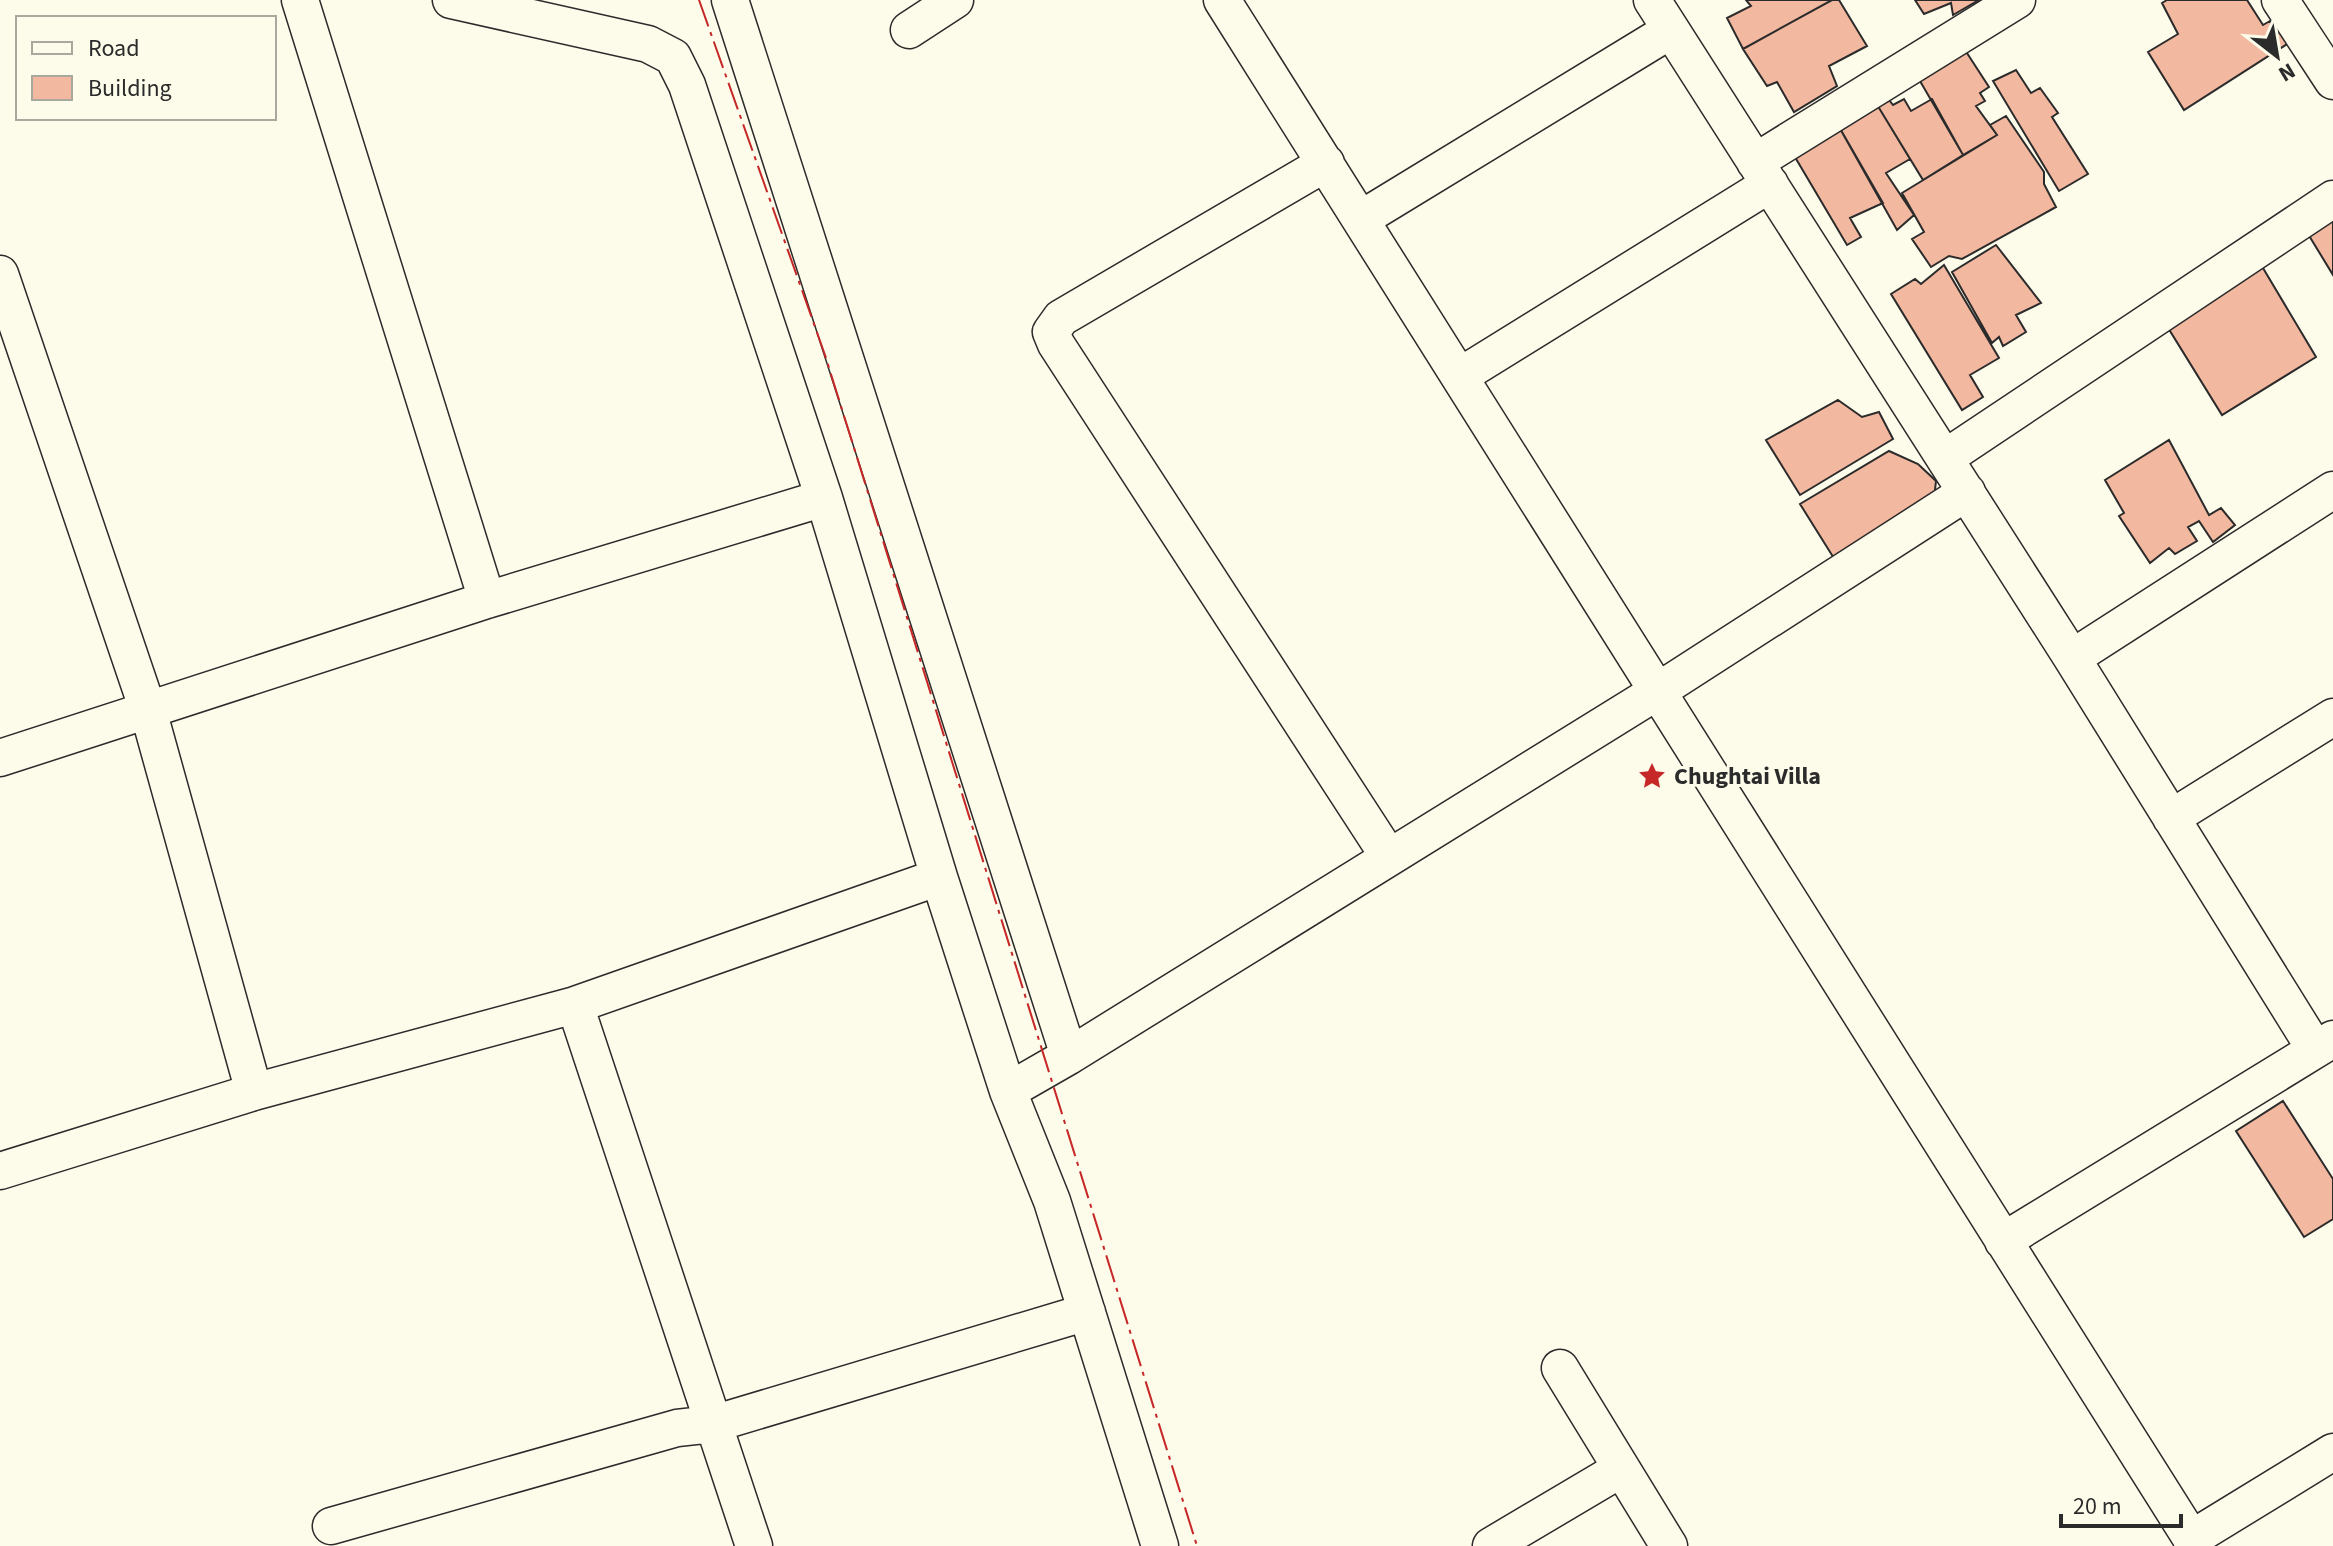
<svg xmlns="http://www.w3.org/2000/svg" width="2333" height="1546" font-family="'Source Sans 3',sans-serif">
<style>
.building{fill:#f2b8a0;stroke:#2b2b2b;stroke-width:2}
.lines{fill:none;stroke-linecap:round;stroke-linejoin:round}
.street-casing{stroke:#2b2b2b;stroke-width:39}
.street{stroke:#fdfbea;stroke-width:36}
.power{stroke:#c62828;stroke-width:2;stroke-dasharray:28 6 4 6;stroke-linecap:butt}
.labels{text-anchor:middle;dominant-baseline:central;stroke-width:6;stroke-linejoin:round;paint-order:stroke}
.poi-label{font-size:24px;font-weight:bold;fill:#2b2b2b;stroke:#fdfbea;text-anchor:start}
</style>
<rect width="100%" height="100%" fill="#fdfbea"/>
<!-- building -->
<path class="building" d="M1746 0H1832L1743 49 1727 18 1751 6Z
M1832 0H1839L1867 46 1829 66 1837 86 1794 112 1777 82 1767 86 1743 49Z
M1915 0H1979L1953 15 1951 3 1924 14Z
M2167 0H2247L2263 25 2270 21 2278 33 2284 28 2292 41 2184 110 2148 52 2178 34 2162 3Z
M1965 50 1989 87 1980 93 1985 101 1976 106 1997 135 1963 155 1913 69Z
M2016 70 2031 93 2040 88 2058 113 2052 117 2088 174 2059 191 1993 81Z
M1886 96 1893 105 1904 99 1911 111 1932 99 1963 155 1923 180 1876 103Z
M1876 103 1910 159 1886 173 1914 215 1897 230 1838 125Z
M2006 116 2044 172V184L2056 207 1962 259 1949 256 1931 267 1912 239 1924 232 1902 193 1997 135 1990 125Z
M1838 125 1883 203 1850 218 1861 237 1847 245 1792 152Z
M2333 212V275L2305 229Z
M1996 245 2041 303 2016 315 2026 332 2003 346 1999 337 1992 343 1952 272Z
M2260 263 2316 357 2222 415 2162 318Z
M1944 265 1999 358 1970 375 1983 397 1962 410 1891 294 1915 279 1921 284Z
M1838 400 1862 417 1879 412 1893 439 1800 495 1766 440Z
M2169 440 2209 515 2221 508 2235 525 2213 542 2199 521 2188 527 2197 541 2175 554 2169 548 2150 563 2119 516 2124 513 2105 480Z
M1889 451 1918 464 1936 481 1934 499 1835 560 1800 504Z
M2283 1101 2333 1179V1219L2304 1237 2236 1131Z"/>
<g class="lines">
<!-- street casing -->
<g class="street-casing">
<path id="street" d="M300 0 487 600
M451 0 648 44 673 57 687 85 824 498 939 877 1008 1091 1052 1201 1160 1546
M730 0 1069 1056
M1222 0 2196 1546
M1652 0 2072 658 2315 1049
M2280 0 2333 81
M909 30 955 0
M1755 162 2017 0
M1326 163 1061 318 1051 332 1056 344 1389 857
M1361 219 1671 30
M0 274 148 710 254 1092
M1460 376 1770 184
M1945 458 2333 199
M2072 658 2333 490
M0 758 487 600 824 498
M2171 818 2333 717
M575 1005 754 1546
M1008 1091 1069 1056 1658 691 1967 492
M0 1171 254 1092 575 1005 939 877
M2003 1241 2333 1039
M1560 1368 1669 1546
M331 1526 677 1428 713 1424 1087 1312
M2191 1539 2333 1452
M1491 1546 1621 1469"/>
</g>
<!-- street -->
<use href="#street" class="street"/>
<!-- power -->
<path class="power" d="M699 0 825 355 1197 1546"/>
</g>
<!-- icons -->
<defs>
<g id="sight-bare" transform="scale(2.16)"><path d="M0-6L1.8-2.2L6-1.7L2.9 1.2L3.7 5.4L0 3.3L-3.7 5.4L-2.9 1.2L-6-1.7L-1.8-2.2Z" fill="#c62828" stroke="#fdfbea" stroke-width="2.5" paint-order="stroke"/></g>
</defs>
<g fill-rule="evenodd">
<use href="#sight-bare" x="1652" y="776"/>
</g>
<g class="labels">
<!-- poi labels -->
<g class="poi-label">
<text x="1674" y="776">Chughtai Villa</text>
</g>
</g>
<!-- legend -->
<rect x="16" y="16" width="260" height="104" fill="#fdfbea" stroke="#a9a89e" stroke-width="2"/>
<rect x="32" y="42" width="40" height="12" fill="#fdfbea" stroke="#a9a89e" stroke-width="2"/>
<text x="88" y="56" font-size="24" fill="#2b2b2b">Road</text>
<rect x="32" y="76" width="40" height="24" fill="#f2b8a0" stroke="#a9a89e" stroke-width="2"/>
<text x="88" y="96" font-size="24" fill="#2b2b2b">Building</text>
<!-- north arrow -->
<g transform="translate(2277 56) rotate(149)" stroke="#fdfbea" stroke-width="6" paint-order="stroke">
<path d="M0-6L14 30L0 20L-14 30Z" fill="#2b2b2b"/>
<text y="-12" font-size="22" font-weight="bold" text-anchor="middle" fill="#2b2b2b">N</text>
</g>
<!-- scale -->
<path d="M2061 1514v12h120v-12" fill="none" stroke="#2b2b2b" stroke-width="4"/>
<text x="2073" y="1514" font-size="24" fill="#2b2b2b" stroke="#fdfbea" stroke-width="6" paint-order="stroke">20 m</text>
</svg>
